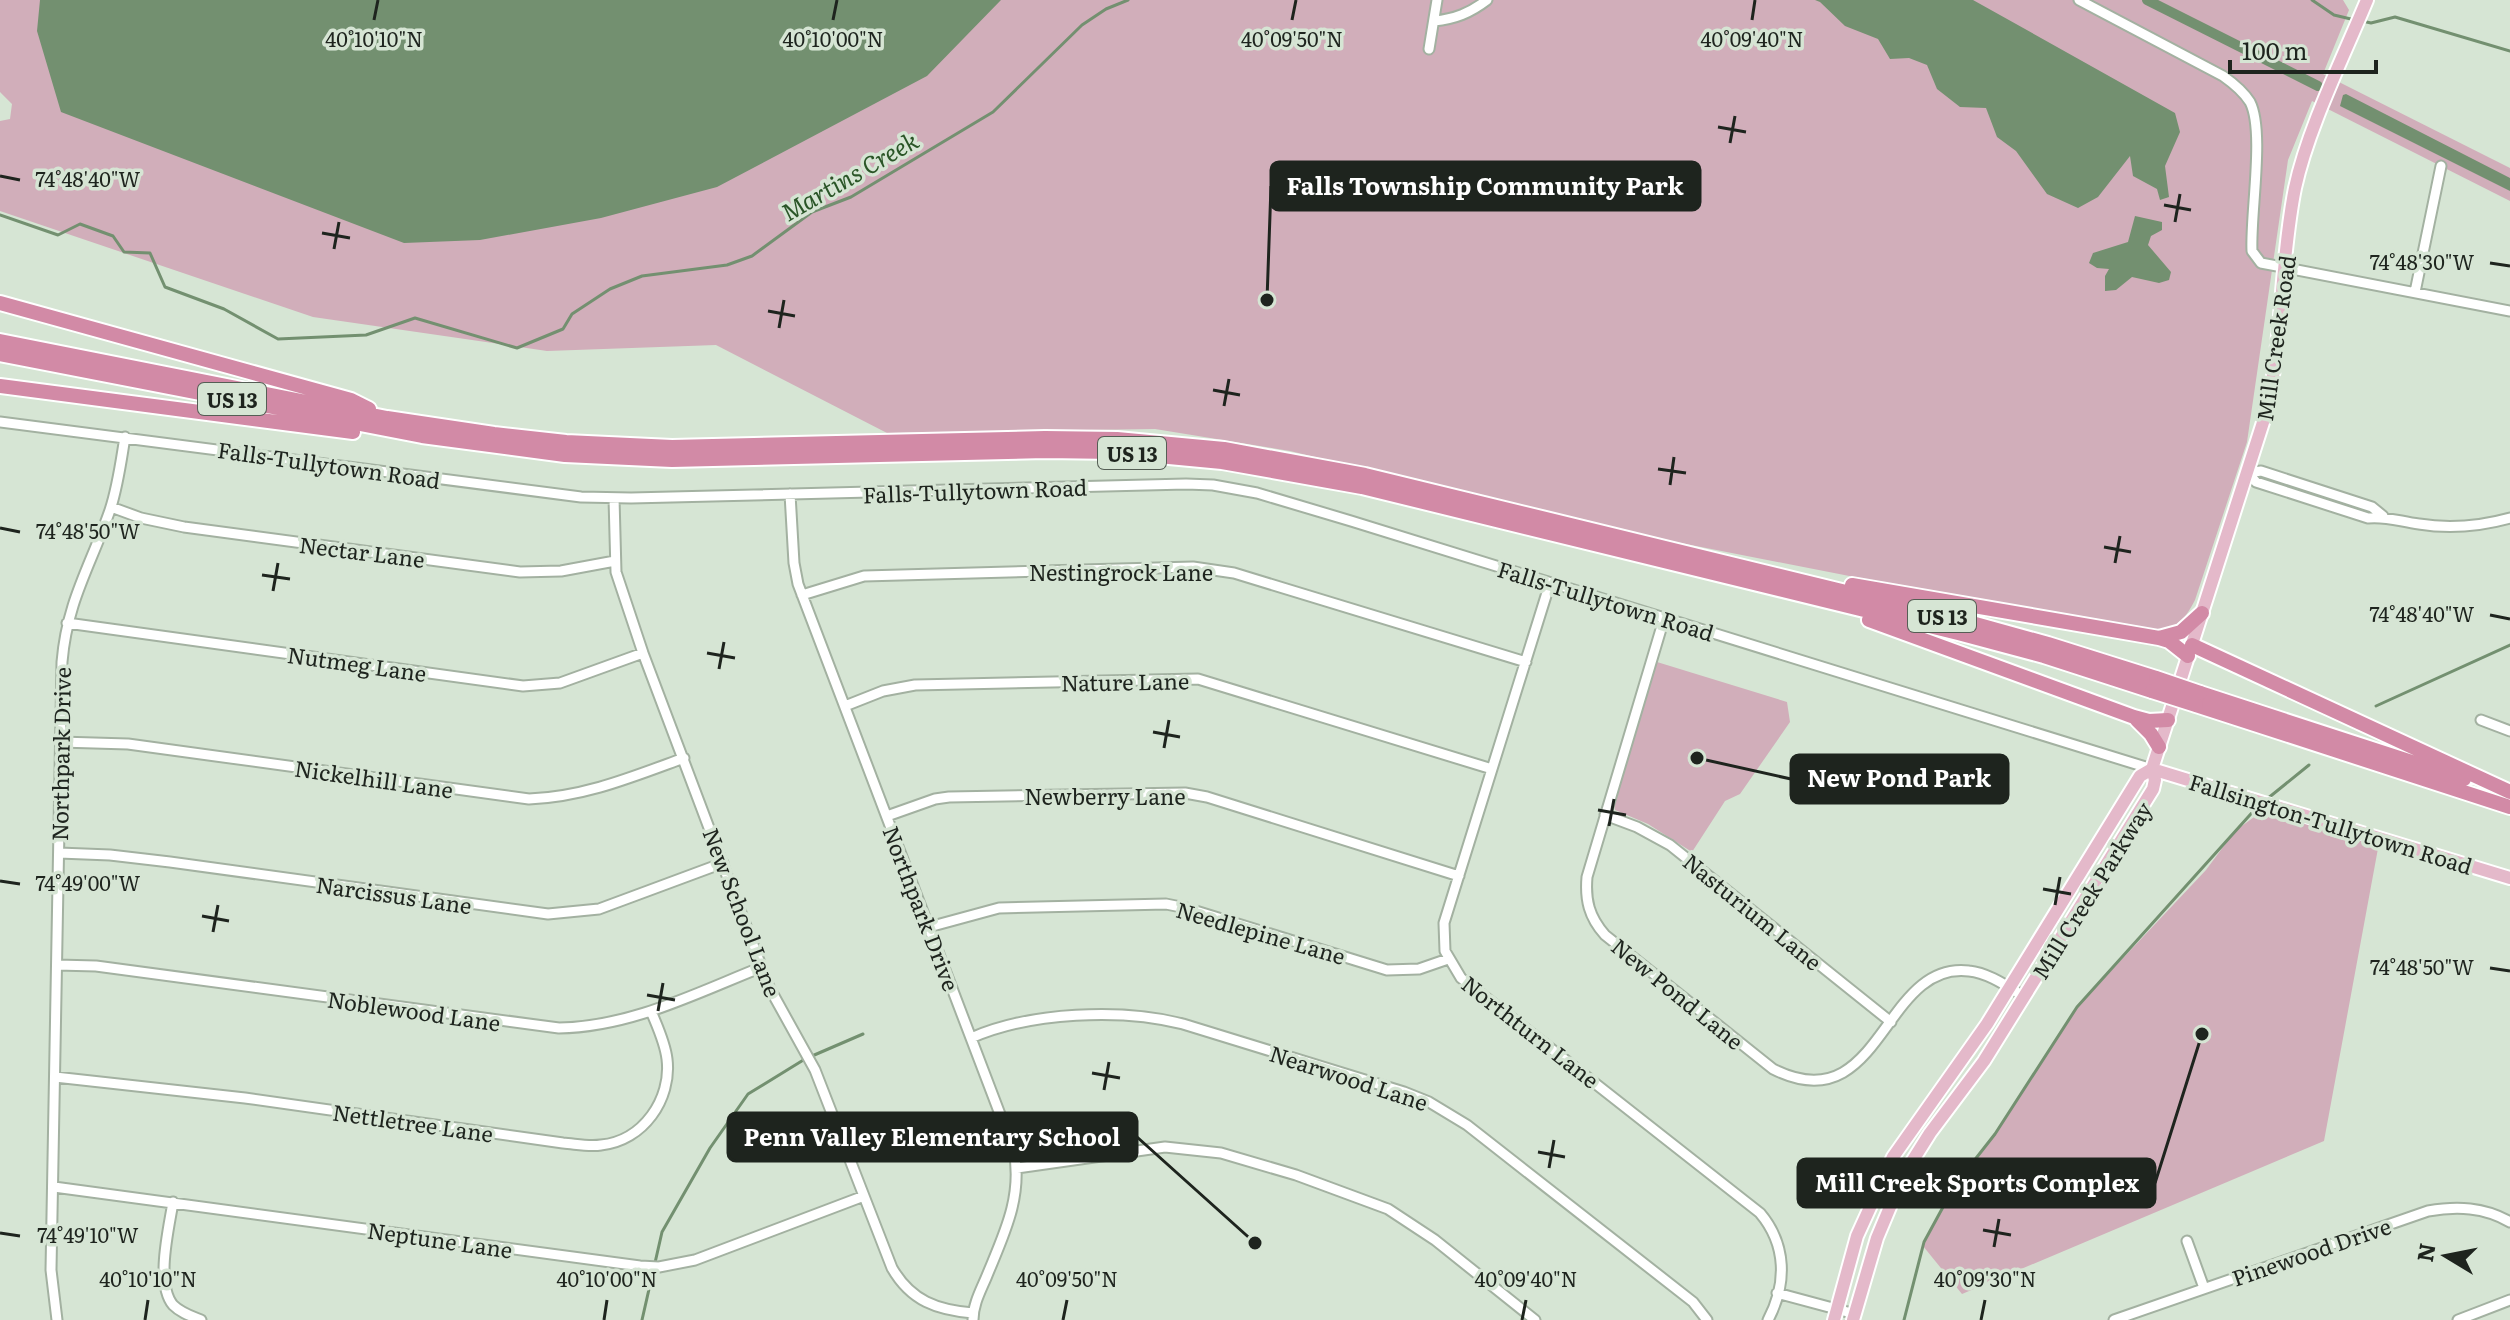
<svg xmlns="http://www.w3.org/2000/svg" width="2510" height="1320" font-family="Literata,serif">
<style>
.green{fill:#d1aeba}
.water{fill:#739070}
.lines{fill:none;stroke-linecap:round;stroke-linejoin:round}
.stream{stroke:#739070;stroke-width:3}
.canal{stroke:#739070;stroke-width:10}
.minor-casing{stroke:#a3b1a1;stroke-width:13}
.major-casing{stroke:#fff;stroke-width:16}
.highway-casing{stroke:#fff;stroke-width:18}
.minor{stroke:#fff;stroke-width:9}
.major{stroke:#e4b9ca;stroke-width:12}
.highway{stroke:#d28aa6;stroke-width:14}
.highway-bridge-casing{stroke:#fff;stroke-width:18;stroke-linecap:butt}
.highway-bridge{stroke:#d28aa6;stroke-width:14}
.ticks{fill:none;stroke:#1e241e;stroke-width:3}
.labels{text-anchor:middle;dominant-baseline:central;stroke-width:7;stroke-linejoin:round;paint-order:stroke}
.shield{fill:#d6e5d4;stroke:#555e55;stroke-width:2}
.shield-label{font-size:20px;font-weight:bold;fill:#1e241e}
.street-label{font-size:22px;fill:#1e241e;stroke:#d6e5d4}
.water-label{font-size:24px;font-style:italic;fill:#2a5527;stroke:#d6e5d4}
.ticks-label{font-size:20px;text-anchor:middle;fill:#1e241e;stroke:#d6e5d4;stroke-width:7;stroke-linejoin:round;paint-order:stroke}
.leader{fill:none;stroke:#1e241e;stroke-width:3}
.callout-dot{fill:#1e241e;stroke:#d6e5d4;stroke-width:3}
.callout{fill:#1e241e;stroke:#1e241e;stroke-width:3}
.callout-label{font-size:24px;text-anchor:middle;font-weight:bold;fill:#fff}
</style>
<rect width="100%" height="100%" fill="#d6e5d4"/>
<!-- green -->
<path class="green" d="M0 0H2343L2349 10 2323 74 2510 168V201L2312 101 2288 160 2247 442 2195 600C2185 619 2178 629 2156 631L1936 593 1635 534 1290 451 1155 429 887 433 716 345 547 351 313 317 0 211V121L10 119 12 104 0 92Z
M1657 662 1787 702 1790 722 1740 794 1725 801 1692 852 1648 824 1615 810 1614 805Z
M2265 809 2379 843 2324 1141 1962 1294 1923 1246 1955 1185 1992 1138 2077 1007 2206 870 2235 831Z"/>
<!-- water -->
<path class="water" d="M40 0H1001L927 76 717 187 601 218 480 240 404 243 61 112 37 31Z
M1815 0H1973L2175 113 2180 132 2165 166 2169 197 2160 200 2157 189 2133 176 2130 156 2098 197 2078 208 2047 194 2016 151 1997 137 1986 108 1960 107 1937 89 1927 65 1909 58 1890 59 1878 39 1845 26 1820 2Z
M2346 94 2510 178V191L2340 106 2343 95Z
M2135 216 2162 222V230L2151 236 2148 245 2171 272 2169 280 2159 283 2132 277 2116 290 2105 291V276L2109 269 2097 268 2089 263 2093 253 2128 242Z"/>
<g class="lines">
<!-- stream -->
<path class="stream" d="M2312 0 2334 15 2355 20
M2362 21 2371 23 2395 17 2510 51
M0 215 58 235 80 224 113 236 124 252 150 253 165 287 224 309 278 339 366 335 415 318 517 348 563 329 572 314 610 289 642 276 727 265 752 256 812 212 851 197 993 112 1082 25 1106 9 1128 0
M2376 706 2510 645
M2267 799 2309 765
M812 1056 863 1034
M642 1320 662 1232 710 1148 748 1094 805 1059
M1904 1320 1924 1242 1955 1185 1995 1134 2077 1007 2258 806"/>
<!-- canal -->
<path class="canal" d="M2147 0 2318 86"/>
<!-- minor casing -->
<g class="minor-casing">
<path id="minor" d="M2079 0 2223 76C2233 83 2243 91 2250 102 2265 131 2250 215 2252 251L2261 263 2510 311
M1434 21C1455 19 1470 13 1487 0
M1429 49 1437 0
M2415 292 2441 166
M0 422 581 497 631 498 1186 484 1213 485 1257 493 1351 521 2152 769
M2248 473 2256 482 2368 518C2387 516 2401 522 2419 524 2449 529 2481 526 2510 518
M2248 473 2261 471 2372 507 2383 516
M790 494 794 563 798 584 1014 1151C1023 1198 1003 1236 986 1278 980 1292 973 1305 973 1320
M614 498 616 572 643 653 769 987 815 1070 892 1268C911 1301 937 1310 973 1313
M111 507 141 518 184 527 520 572 561 571 615 561
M1550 583 1444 923 1445 951 1461 978 1760 1213C1787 1245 1787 1284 1768 1320
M802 595 864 576 1193 567 1234 573 1526 662
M1664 619 1587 877C1585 900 1589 917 1605 935L1773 1069C1882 1124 1882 960 1969 971 1989 973 2008 987 2025 997
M67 623 523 686 560 683 643 653
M845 706 883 691 915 685 1198 679 1492 769
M2481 720 2510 731
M60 742 128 744 529 799C584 797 632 777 684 758
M1605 815 1637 827 1670 845 1891 1022
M887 816 935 799 949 797 1185 793 1207 797 1459 876
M59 853 110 855 170 862 548 914 599 909 723 863
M929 927 999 908 1166 904 1186 908 1387 970 1419 969 1448 959
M57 965 96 966 559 1028C631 1027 696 993 762 967
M971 1038C1030 1012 1121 1008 1183 1024L1404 1092 1429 1102 1467 1125 1693 1302 1707 1320
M55 1077 245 1098 563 1143C576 1144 589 1147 601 1145 643 1141 672 1099 667 1059 665 1042 657 1026 651 1011
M1017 1168 1165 1147 1221 1153 1296 1175 1388 1209 1435 1240 1535 1320
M54 1187 640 1266 659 1267 695 1260 864 1196
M173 1202C169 1228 155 1283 173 1305 181 1313 191 1316 201 1320
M2187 1241 2204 1288
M1777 1293 1855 1314
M57 1320 51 1270 62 662C67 601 91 565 110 510 118 486 121 461 125 437
M2114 1320 2428 1211C2457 1206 2484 1207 2510 1222
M2458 1320 2510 1300"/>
</g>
<!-- major casing -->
<g class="major-casing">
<path id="major" d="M2152 769 2266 413C2283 339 2280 262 2295 188 2308 128 2343 58 2367 0
M2152 769 2510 878
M1834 1320 1857 1236 1893 1157 1987 1024 2140 776 2152 769
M1853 1320 1877 1238 1903 1176 1930 1133 1984 1061 2153 789 2155 780 2152 769"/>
</g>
<!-- highway casing -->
<g class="highway-casing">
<path id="highway" d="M0 303 351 400 369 409
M0 341 387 418 494 434 566 442 672 447 1045 438 1117 439 1224 449 1365 475 1961 620 2048 644 2156 678
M0 354 422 436 565 455 672 460 1045 451 1116 452 1222 462 1362 487 1958 633 2044 656 2152 691
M0 386 353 432
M1852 585 2159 638 2169 641 2188 656
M1869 620 2134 717 2149 721 2168 720
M2159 638 2181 632 2202 613
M2192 645 2510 792
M2200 693 2464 779
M2196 705 2510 807
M2137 720 2151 734 2159 747"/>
</g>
<!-- minor -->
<use href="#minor" class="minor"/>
<!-- major -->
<use href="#major" class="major"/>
<!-- highway -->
<use href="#highway" class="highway"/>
<!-- highway-bridge casing -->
<g class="highway-bridge-casing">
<path id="highway-bridge" d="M2156 678 2200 693
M2152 691 2196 705"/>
</g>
<!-- highway-bridge -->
<use href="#highway-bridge" class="highway-bridge"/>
</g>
<!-- ticks -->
<path class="ticks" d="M374 20 378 0M833 20 837 0M1292 20 1296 0M1752 20 1755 0M1718 127 1746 132M1730 143 1735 116M0 176 20 180M2164 205 2191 210M2175 222 2180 194M322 233 350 238M334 249 339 222M2490 263 2510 266M768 311 795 316M779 328 784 300M1213 390 1240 395M1224 406 1229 379M1658 469 1686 473M1670 485 1674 457M0 528 20 532M2104 547 2131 552M2115 563 2120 536M262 575 290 579M273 591 278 563M2490 615 2510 619M707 653 735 658M719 669 724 642M1153 732 1180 737M1164 748 1169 720M1598 810 1626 815M1609 826 1614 799M0 881 20 884M2043 889 2071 894M2055 905 2060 877M202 916 229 921M213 932 218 905M2490 968 2510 971M647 995 675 1000M658 1011 663 983M1092 1073 1120 1078M1104 1090 1109 1062M1538 1152 1565 1157M1549 1168 1554 1140M1983 1230 2011 1235M0 1233 20 1236M1994 1247 1999 1219M145 1320 148 1300M604 1320 607 1300M1063 1320 1067 1300M1522 1320 1526 1300M1981 1320 1985 1300"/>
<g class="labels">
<!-- shield labels -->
<g class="shield">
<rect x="198" y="383" width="68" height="32" rx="6"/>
<rect x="1098" y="437" width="68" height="32" rx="6"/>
<rect x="1908" y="600" width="68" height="32" rx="6"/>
</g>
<g class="shield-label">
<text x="232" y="399">US 13</text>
<text x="1132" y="453">US 13</text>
<text x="1942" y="616">US 13</text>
</g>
<!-- street labels -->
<g class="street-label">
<text transform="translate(2275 338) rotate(-82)">Mill Creek Road</text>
<text transform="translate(329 464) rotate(8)">Falls-Tullytown Road</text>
<text transform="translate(975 490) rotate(-2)">Falls-Tullytown Road</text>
<text transform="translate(362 551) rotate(7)">Nectar Lane</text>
<text x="1121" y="571">Nestingrock Lane</text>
<text transform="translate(1606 600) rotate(17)">Falls-Tullytown Road</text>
<text transform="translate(357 663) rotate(8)">Nutmeg Lane</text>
<text transform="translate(1125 681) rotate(-1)">Nature Lane</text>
<text transform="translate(60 754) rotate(-89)">Northpark Drive</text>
<text transform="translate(374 778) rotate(8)">Nickelhill Lane</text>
<text x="1105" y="795">Newberry Lane</text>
<text transform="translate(2331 823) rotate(17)">Fallsington-Tullytown Road</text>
<text transform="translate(2091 890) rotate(-58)">Mill Creek Parkway</text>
<text transform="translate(394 894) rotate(8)">Narcissus Lane</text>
<text transform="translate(922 908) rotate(69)">Northpark Drive</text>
<text transform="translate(1753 911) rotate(39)">Nasturium Lane</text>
<text transform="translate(743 912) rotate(69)">New School Lane</text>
<text transform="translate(1261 932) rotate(16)">Needlepine Lane</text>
<text transform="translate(1678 993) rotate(39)">New Pond Lane</text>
<text transform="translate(414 1010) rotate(8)">Noblewood Lane</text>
<text transform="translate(1531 1031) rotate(38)">Northturn Lane</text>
<text transform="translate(1349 1077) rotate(18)">Nearwood Lane</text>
<text transform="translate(413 1122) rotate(8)">Nettletree Lane</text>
<text transform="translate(440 1239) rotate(8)">Neptune Lane</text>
<text transform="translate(2311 1251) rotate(-19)">Pinewood Drive</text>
</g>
<!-- water labels -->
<g class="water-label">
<text transform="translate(849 175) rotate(-30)">Martins Creek</text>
</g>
</g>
<g class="ticks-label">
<text x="374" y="47">40°10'10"N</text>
<text x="833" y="47">40°10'00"N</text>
<text x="1292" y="47">40°09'50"N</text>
<text x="1752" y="47">40°09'40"N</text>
<text x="88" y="187">74°48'40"W</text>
<text x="2422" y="270">74°48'30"W</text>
<text x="88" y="539">74°48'50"W</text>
<text x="2422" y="622">74°48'40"W</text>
<text x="88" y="891">74°49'00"W</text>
<text x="2422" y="975">74°48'50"W</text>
<text x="88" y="1243">74°49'10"W</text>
<text x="148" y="1287">40°10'10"N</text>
<text x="607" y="1287">40°10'00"N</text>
<text x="1067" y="1287">40°09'50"N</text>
<text x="1526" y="1287">40°09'40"N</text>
<text x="1985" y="1287">40°09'30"N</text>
</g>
<!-- callouts -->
<path class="leader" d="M1267 300L1271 186M1697 758L1791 779M1255 1243L1137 1137M2202 1034L2155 1183"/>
<g class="callout-dot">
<circle cx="1267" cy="300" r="8"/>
<circle cx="1697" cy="758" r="8"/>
<circle cx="1255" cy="1243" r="8"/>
<circle cx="2202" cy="1034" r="8"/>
</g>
<g class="callout">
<rect x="1271" y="162" width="429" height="48" rx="8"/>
<rect x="1791" y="755" width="217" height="48" rx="8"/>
<rect x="728" y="1113" width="409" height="48" rx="8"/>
<rect x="1798" y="1159" width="357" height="48" rx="8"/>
</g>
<g class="callout-label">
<text x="1485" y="195">Falls Township Community Park</text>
<text x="1899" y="787">New Pond Park</text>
<text x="932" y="1146">Penn Valley Elementary School</text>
<text x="1977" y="1192">Mill Creek Sports Complex</text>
</g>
<!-- north arrow -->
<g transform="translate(2446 1256) rotate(280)" stroke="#d6e5d4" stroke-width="6" paint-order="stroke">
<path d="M0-6L14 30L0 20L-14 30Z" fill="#1e241e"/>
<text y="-12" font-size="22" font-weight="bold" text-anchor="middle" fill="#1e241e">N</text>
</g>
<!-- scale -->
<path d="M2230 60v12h146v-12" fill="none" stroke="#1e241e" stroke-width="4"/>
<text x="2242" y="60" font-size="24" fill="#1e241e" stroke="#d6e5d4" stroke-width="6" paint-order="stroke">100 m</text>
</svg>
